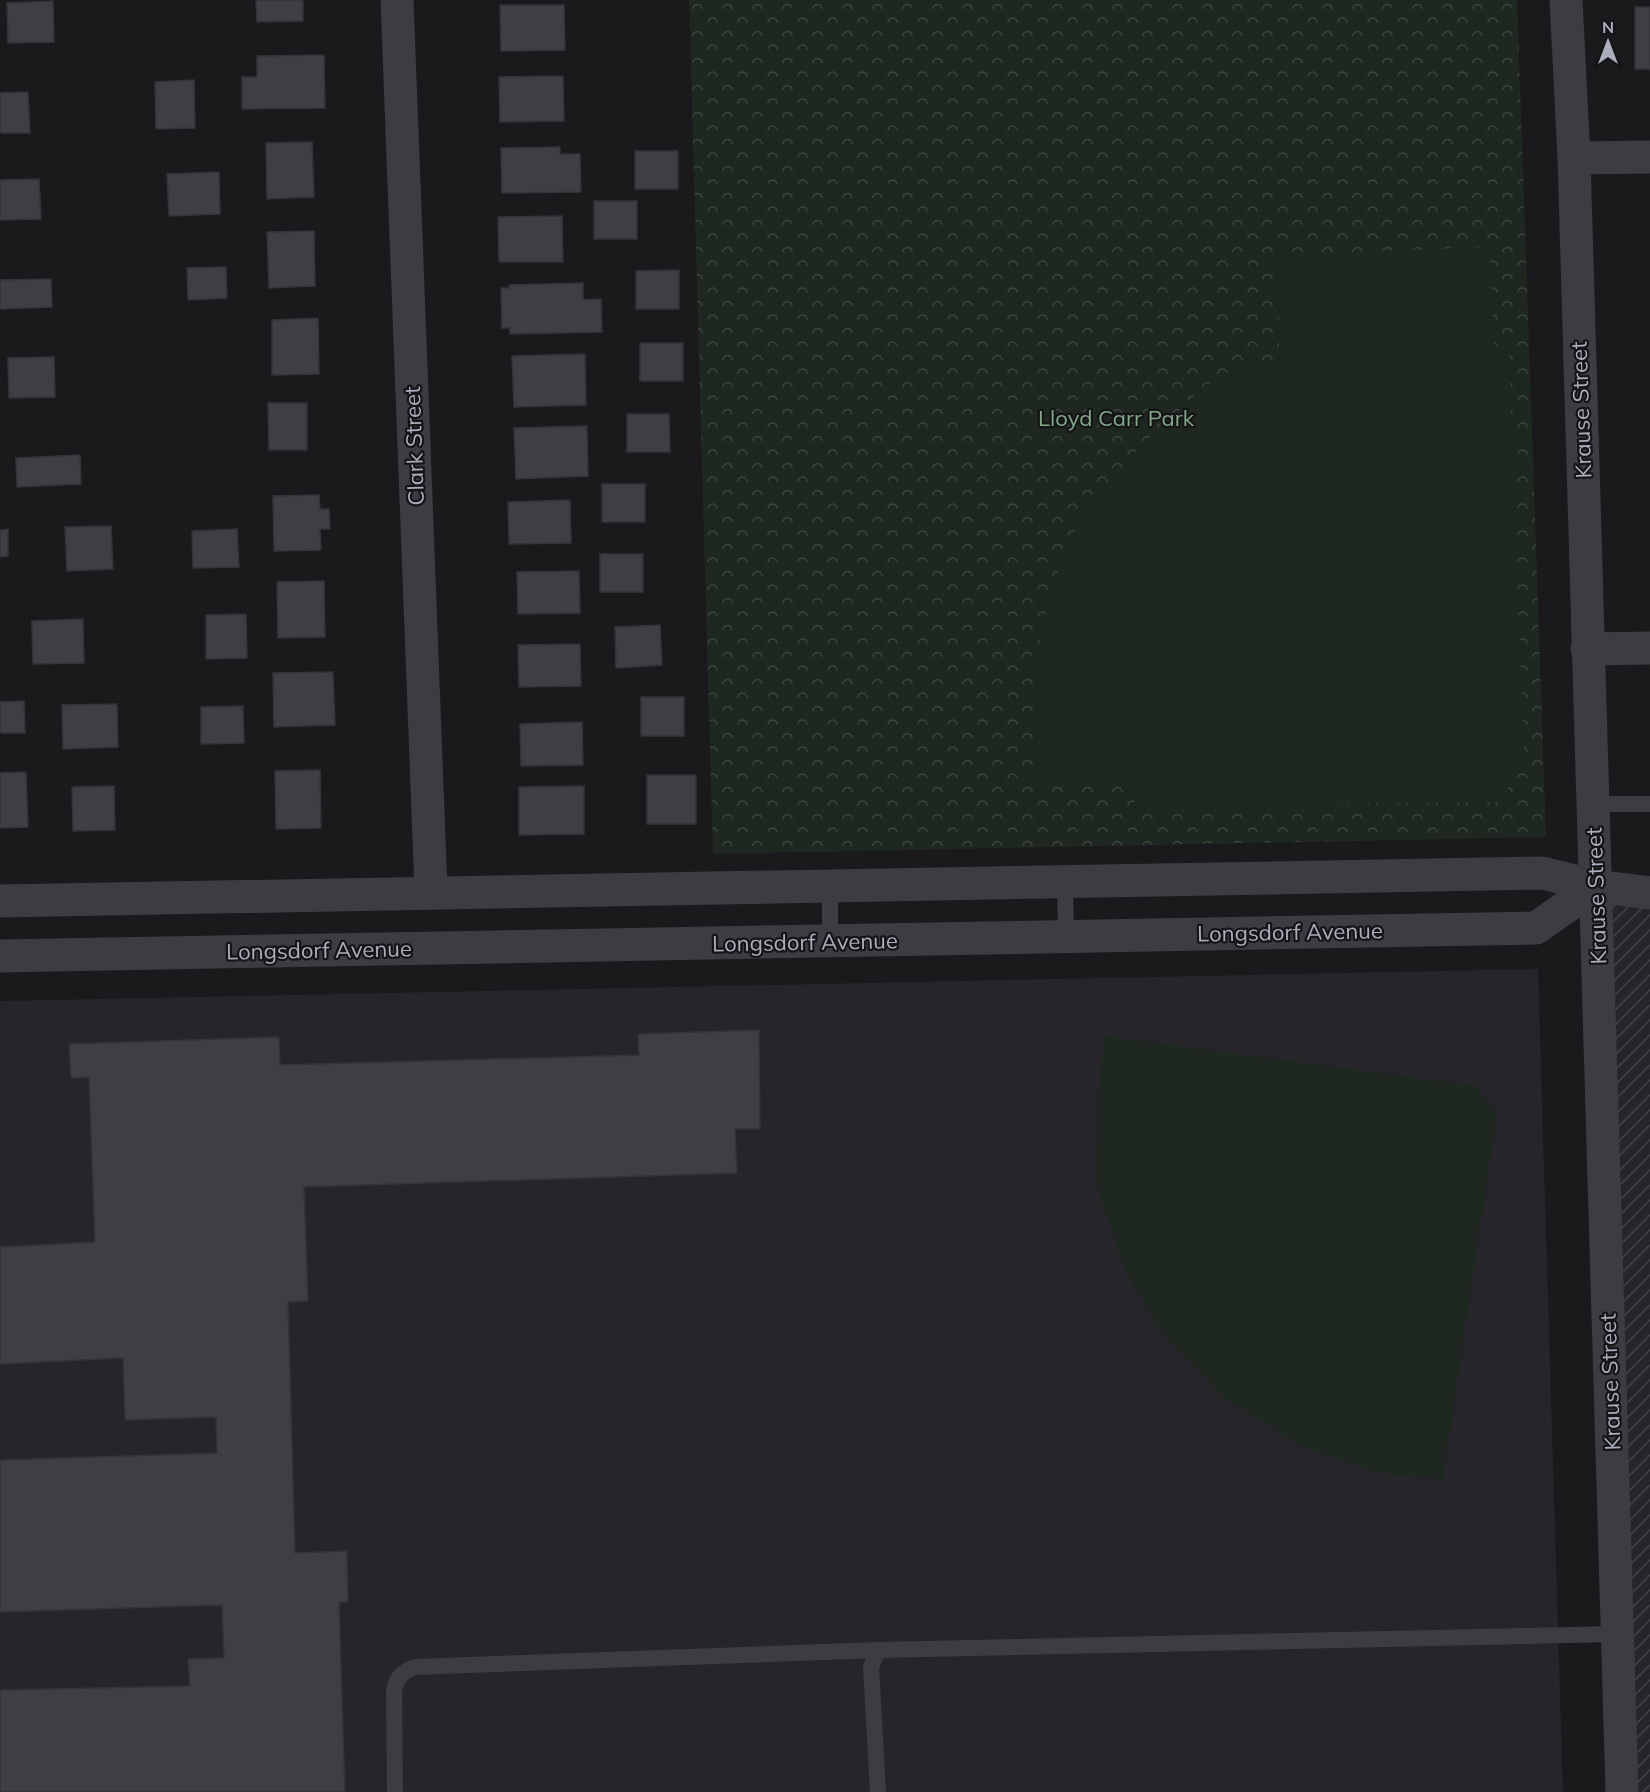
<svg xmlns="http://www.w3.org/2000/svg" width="1650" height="1792" font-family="Mulish,sans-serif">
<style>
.built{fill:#262529}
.industrial{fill:url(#industrial-furrows)}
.park{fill:url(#park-crowns)}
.garden{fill:#1e2821}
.building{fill:#3f3e44;stroke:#343338;stroke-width:1.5}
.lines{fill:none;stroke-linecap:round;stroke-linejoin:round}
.service{stroke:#3c3c43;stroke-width:16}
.minor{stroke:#3c3c43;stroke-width:33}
.labels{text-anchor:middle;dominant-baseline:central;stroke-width:4.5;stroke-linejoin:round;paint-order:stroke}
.street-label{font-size:22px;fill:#abaebd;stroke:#151417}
.park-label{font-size:22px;fill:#80a988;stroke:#151417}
</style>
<defs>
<pattern id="industrial-furrows" width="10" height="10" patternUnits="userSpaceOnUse" patternTransform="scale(1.5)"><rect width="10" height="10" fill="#262529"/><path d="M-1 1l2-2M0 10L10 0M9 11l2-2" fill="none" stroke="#434246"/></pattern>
<pattern id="park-crowns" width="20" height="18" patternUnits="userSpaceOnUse" patternTransform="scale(1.5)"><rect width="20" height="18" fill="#1e2821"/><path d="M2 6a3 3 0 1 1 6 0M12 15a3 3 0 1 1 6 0" fill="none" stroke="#3c453f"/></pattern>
</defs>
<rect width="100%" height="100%" fill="#1a191c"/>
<!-- built -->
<path class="built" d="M1538 969 1563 1792H0V1001Z"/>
<!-- industrial -->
<path class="industrial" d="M1596 886 1650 893V1792H1622Z"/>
<!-- park -->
<path class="park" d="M689 0H1517L1546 837 713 854Z"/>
<!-- garden -->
<path class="garden" d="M1490 247 1494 353 1509 351 1524 765 1498 802 1135 807 1132 778 1037 781V651L1056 577 1080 520 1134 453 1198 392 1229 371 1280 361 1276 255Z
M1104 1036 1477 1086 1497 1114 1443 1479 1378 1473 1304 1447 1224 1398 1162 1333 1125 1271 1098 1191 1097 1113Z"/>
<!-- building -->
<path class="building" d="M256 0H303V21L257 22Z
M53 1 54 42 8 43 7 3Z
M500 5H564L565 50 501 51Z
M1635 7H1650V69H1635Z
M324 55 325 108 242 109V77H257V56Z
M563 76 564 121 500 122 499 77Z
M194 80 195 128 156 129 155 82Z
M28 92 30 133H0V93Z
M312 142 314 197 267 199 266 143Z
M560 147V154H580L581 192 502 193 501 148Z
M635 151H678V189H635Z
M219 172 220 214 169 216 167 174Z
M39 179 41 219 0 220V180Z
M594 201H637V239H594Z
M562 216 563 262H499L498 217Z
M314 231 315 286 269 288 267 232Z
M226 267 227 298 188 300 187 268Z
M679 270V309H636V271Z
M51 279 52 307 0 309V280Z
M583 283V300L601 299 602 332 510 334V328H502L501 288H509V285Z
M318 318 319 374 272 375V320Z
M640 343H683V381H640Z
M585 354 586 405 514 407 512 356Z
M54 357 55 397 9 398 8 358Z
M268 403H307V450H269Z
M627 414H669L670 452H627Z
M587 426 588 476 516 479 514 428Z
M80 455 81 484 17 487 16 458Z
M602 484H645V522H602Z
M319 495 320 509H329L330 529H320L321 550 274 551 273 496Z
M570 500 571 543 509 544 508 502Z
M111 526 113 569 67 571 65 527Z
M8 529V556L0 557V530Z
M237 529 239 567 193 568 192 531Z
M600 554H643V592H600Z
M579 571 580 613 518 614 517 572Z
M324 581 325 637 278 638 277 582Z
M246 614 247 658 206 659V615Z
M83 619 84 663 33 664 32 621Z
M660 625 662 665 616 668 615 627Z
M580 644 581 686 519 687 518 645Z
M333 672 335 725 274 727 273 673Z
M641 697H684V736H641Z
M24 701 25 733H0V702Z
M117 704 118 747 63 749 62 705Z
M243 706 244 743 201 744V707Z
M582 722 583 765 521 766 520 724Z
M320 770 321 828 276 829 275 771Z
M26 772 28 827 0 828V773Z
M647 775H696V824H647Z
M114 786 115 830 73 831 72 787Z
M584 786V834L519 835V787Z
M759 1030 760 1129H735L737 1173 304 1187 308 1301 288 1302 295 1553 347 1551 348 1602H339L345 1792H0V1690L190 1686 188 1659 224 1658 222 1605 0 1612V1460L217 1453 216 1417 125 1420 123 1358 0 1364V1247L95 1242 89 1077 71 1078 69 1044 279 1037 280 1065 639 1055 638 1034Z"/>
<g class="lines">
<!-- service -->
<path class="service" d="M1593 804H1650
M1065 882 1066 936
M830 886V942
M878 1650 871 1667 878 1792
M395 1792 394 1690C397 1677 402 1672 415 1667L878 1650 1617 1634"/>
<!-- minor -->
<path class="minor" d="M397 0 431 891
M1566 0 1574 158 1622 1792
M1574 158 1650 157
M1587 649 1650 648
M0 901 1542 873 1596 886 1650 893
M0 956 1536 928 1596 886"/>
</g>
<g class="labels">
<!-- street labels -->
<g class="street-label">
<text transform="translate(1581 410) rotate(-92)">Krause Street</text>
<text transform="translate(414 446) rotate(-92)">Clark Street</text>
<text transform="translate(1596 896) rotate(-92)">Krause Street</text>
<text transform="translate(1290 932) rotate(-1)">Longsdorf Avenue</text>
<text transform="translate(805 942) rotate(-1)">Longsdorf Avenue</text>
<text transform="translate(319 950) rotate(-1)">Longsdorf Avenue</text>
<text transform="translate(1610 1382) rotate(-92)">Krause Street</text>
</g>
<!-- park labels -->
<g class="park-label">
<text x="1116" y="418">Lloyd Carr Park</text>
</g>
</g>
<!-- north arrow -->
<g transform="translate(1608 42)" stroke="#151417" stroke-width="4.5" paint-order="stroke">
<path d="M0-4.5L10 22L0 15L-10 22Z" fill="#abaebd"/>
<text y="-9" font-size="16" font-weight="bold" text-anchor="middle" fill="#abaebd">N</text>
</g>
</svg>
